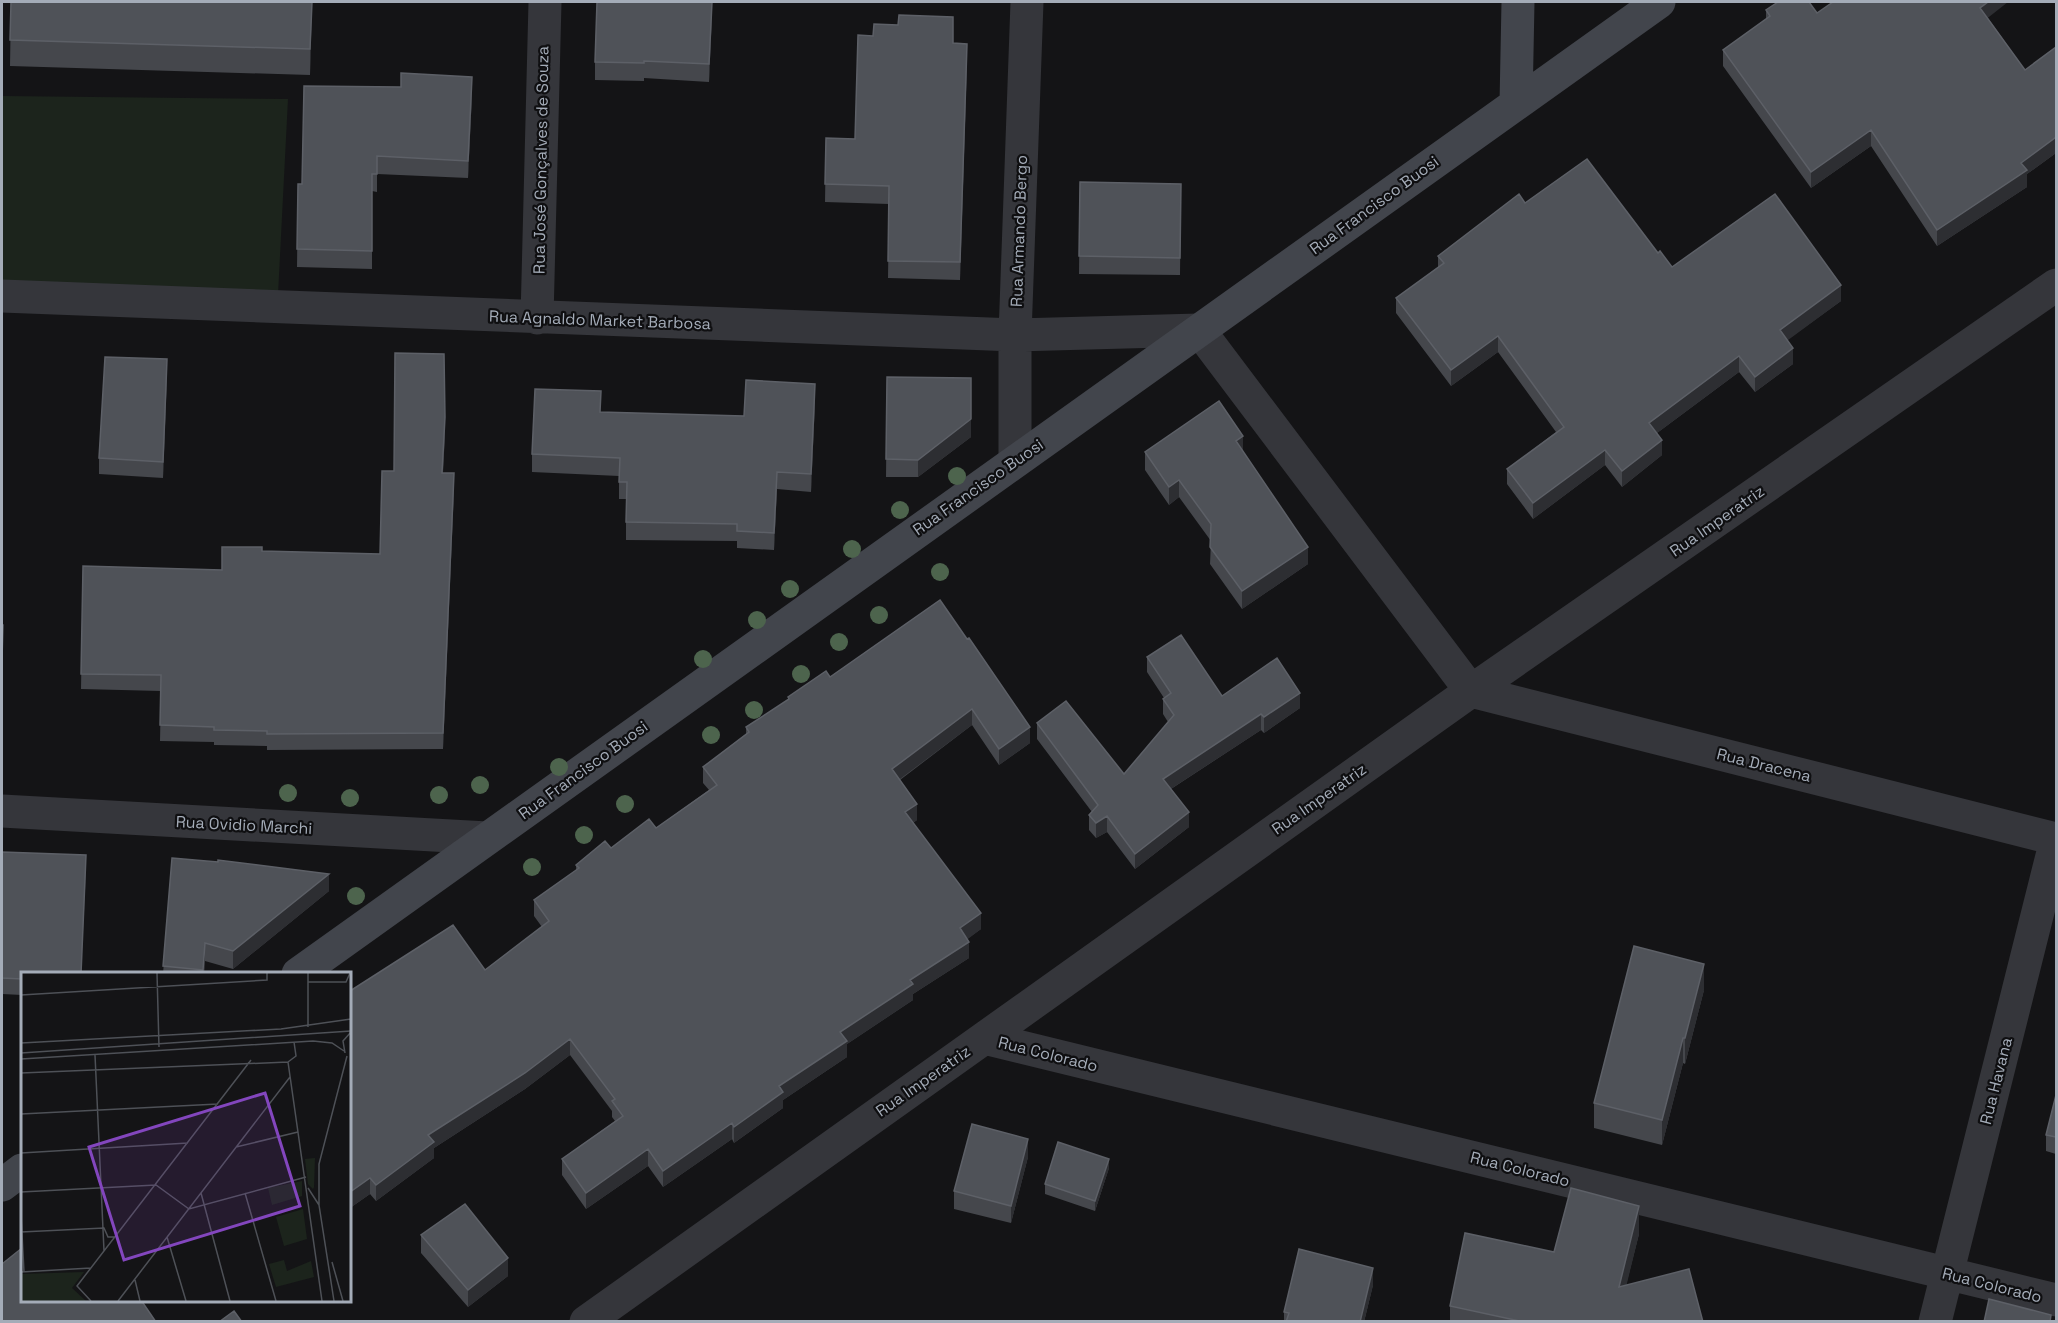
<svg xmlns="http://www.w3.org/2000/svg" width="2058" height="1323" font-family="'Space Grotesk',sans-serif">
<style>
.green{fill:#1c241c}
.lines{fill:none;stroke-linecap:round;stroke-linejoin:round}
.street{stroke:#35363b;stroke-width:33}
.secondary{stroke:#42454c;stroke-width:33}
.tree{fill:#4d644d}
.wall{fill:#45474c}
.shaded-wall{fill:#2d2e32}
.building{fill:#4f5258;stroke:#5d6067;stroke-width:1.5}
.labels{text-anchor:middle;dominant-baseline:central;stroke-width:4.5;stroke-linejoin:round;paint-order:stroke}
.street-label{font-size:16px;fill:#a4acb8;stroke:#0f0f11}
.inset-road{fill:none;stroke:#4e5157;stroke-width:1.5}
.view{fill:#8346be;fill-opacity:0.15;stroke:#8346be;stroke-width:3}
.inset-edge{fill:none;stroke:#a4acb8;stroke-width:3}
</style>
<rect width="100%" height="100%" fill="#141416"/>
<!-- green -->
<path class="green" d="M2 96 288 99 278 295 2 282Z"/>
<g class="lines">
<!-- street -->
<path class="street" d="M2 296 1015 335 1199 330 1471 691 2056 839
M537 318 545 2
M1015 460V335L1027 2
M2 811 487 838
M984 1038 2056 1300
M586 1322 1471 691 2056 285
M1935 1322 2056 840"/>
<!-- secondary -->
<path class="secondary" d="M1516 104 1518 2
M298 974 1659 2
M2 1185 22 1170"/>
</g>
<!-- trees -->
<g class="tree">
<circle cx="957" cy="476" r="9"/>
<circle cx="900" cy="510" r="9"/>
<circle cx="852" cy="549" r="9"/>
<circle cx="940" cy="572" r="9"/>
<circle cx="790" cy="589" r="9"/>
<circle cx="879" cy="615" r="9"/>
<circle cx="757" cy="620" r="9"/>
<circle cx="839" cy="642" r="9"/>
<circle cx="703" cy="659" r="9"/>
<circle cx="801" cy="674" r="9"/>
<circle cx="754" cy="710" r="9"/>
<circle cx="711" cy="735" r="9"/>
<circle cx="559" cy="767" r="9"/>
<circle cx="480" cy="785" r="9"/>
<circle cx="288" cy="793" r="9"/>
<circle cx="439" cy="795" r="9"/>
<circle cx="350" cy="798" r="9"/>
<circle cx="625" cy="804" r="9"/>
<circle cx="584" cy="835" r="9"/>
<circle cx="532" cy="867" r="9"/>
<circle cx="356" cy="896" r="9"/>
</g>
<!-- wall -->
<path class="wall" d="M11 2H312L310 75 10 66Z
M1766 10 1817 13 1988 18 2025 70 2056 47V153L2027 174V187L1937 246 1871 146 1811 188 1723 66V50L1766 19Z
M712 14 709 82 644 78V81L595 80V62Z
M873 36 953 43 967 62 960 280 888 278 889 204 825 202 826 138 855 139Z
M472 95 468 178 377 174V192L372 191V269L297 267 298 184H302Z
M1080 182 1181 184 1180 275 1079 274Z
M1525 203 1658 253 1672 267 1841 301 1787 340 1793 364 1755 392 1739 372 1657 433 1662 455 1622 487 1605 465 1533 519 1507 484V469L1556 432 1498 352 1451 386 1396 313V298L1438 267V256Z
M167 375 163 478 99 474V458Z
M887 377 971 437 918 477H886Z
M815 402 811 492 777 489 774 550 737 548V541L626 540V499H619V476L532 472V454L601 412 744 416Z
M445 433 443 473 454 489 443 749 267 750V746L214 745V742L160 741 161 691 81 689 83 566 222 570 262 551 380 554 394 471Z
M1243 451 1308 564 1242 609 1210 564 1211 541 1179 497 1169 505 1145 470V452Z
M940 600 1030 743 999 765 972 725 900 780 917 820 913 823 981 929 967 939 969 958 913 994V1000L847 1044V1057L783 1100V1108L734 1143 732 1139 663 1187 648 1166 586 1209 562 1175V1159L615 1121 612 1117V1111L570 1055 525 1089 434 1148V1158L376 1201 370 1194 350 1208V991L485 970 542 927 534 916V900L576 871V865L656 828 709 790 703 783V767L746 734V727L788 700V697L830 677Z
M1147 657 1222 696 1300 708 1264 733 1261 730 1171 789 1189 827 1135 869 1107 832 1096 838 1089 830V815L1092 812 1037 739V723L1124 774 1168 722 1163 714V699L1164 698 1147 672Z
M2 852 86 871 22 974V995L2 994Z
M172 858 329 891 233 969 205 961 204 974H163Z
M1704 990 1685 1064 1683 1063 1662 1145 1594 1128V1103Z
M2056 1095V1154L2046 1151V1135Z
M1028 1157 1011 1223 954 1209V1191Z
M1109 1168 1095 1211 1045 1194V1184Z
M1639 1234 1626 1285 1703 1322H1450V1306L1554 1252Z
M421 1235 508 1276 468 1307 421 1253Z
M1373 1285 1364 1322H1284V1312Z"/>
<!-- shaded-wall -->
<path class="shaded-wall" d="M312 2 310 75V49Z
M712 2V14L709 82V64Z
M1988 2H2008L1980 24V8Z
M967 44V62L960 280V262Z
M472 77V95L468 178V161Z
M1871 130V146L1811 188V172Z
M2056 137V153L2027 174V187L1937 246V230L2021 163Z
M1841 285V301L1780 346V330Z
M1498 336V352L1451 386V370Z
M1793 348V364L1755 392V377Z
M1739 356V372L1649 439V423Z
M167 359V375L163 478V462Z
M815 384V402L811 492V474Z
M445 417V433L442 488V473Z
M971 419V437L918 477V460Z
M1243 436V454L1236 441Z
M1662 440V455L1622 487V471Z
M1605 450V465L1533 519V503Z
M777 472V489L774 550V533Z
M454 473V489L443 749V733Z
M1179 480V497L1169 505V487Z
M1308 547V564L1242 609V591Z
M1300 693V708L1264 733V717Z
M972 709V725L892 785V769Z
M1261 714V730L1163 794V779Z
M1030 727V743L999 765V749Z
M917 804V820L905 828V812Z
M1189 812V827L1135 869V854Z
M1107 816V832L1096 838V823Z
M86 855V871L81 974Z
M329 874V891L233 969V951Z
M981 913V929L960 945V928Z
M969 942V958L913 994V1000L847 1044V1057L783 1100V1108L734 1143V1127L840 1032 910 980Z
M205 943V961L204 974H203Z
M1704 964V990L1685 1064V1038Z
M1683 1038V1063L1662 1145V1120Z
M570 1039V1055L525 1089 434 1148V1158L376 1201V1185L428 1135Z
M732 1123V1139L663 1187V1171Z
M1028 1139V1157L1011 1223V1206Z
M648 1149V1166L586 1209V1193Z
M1109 1159V1168L1095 1211V1201Z
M370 1178V1194L350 1208V1192Z
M1639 1206V1234L1619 1316V1287Z
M508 1258V1276L468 1307V1290Z
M1373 1268V1285L1364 1322H1360Z"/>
<!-- building -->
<path class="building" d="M11 2H312L310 49 10 40Z
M597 2H712L709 64 644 61V63L595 62Z
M1778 2H1809L1817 13 1833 2H1988L1980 8 2025 70 2056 47V137L2021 163 2027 170 1937 230 1871 130 1811 172 1723 50 1770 16 1766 10Z
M899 15 953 17V43L967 44 960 262 888 261 889 186 825 184 826 138 855 139 858 35 873 36 874 24 898 25Z
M401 73 472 77 468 161 377 156V174H372V251L297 249 298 184H302L304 86 401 87Z
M1587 159 1658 253 1660 251 1672 267 1775 194 1841 285 1780 330 1793 348 1755 377 1739 356 1649 423 1662 440 1622 471 1605 450 1533 503 1507 469 1564 427 1498 336 1451 370 1396 298 1444 263 1438 256 1519 194 1525 203Z
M1080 182 1181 184 1180 258 1079 256Z
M395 353 444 354 445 417 442 473H454L443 733 267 734V731L214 730V727L160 725 161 675 81 674 83 566 222 570V547H262V551L380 554 382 471H394Z
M105 357 167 359 163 462 99 458Z
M887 377 971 378V419L918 460 886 459Z
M746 380 815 384 811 474 777 472 774 533 737 531V524L626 522 627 482H619L620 458 532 454 535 389 601 391 600 412 744 416Z
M1219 401 1243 436 1236 441 1308 547 1242 591 1210 547 1211 524 1179 480 1169 487 1145 452Z
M940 600 967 639 969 638 1030 727 999 749 972 709 892 769 917 804 905 812 981 913 960 928 969 942 910 980 913 984 840 1032 847 1041 779 1086 783 1092 734 1127 732 1123 663 1171 648 1149 586 1193 562 1159 623 1116 612 1101 615 1099 570 1039 525 1073 428 1135 434 1142 376 1185 370 1178 350 1192V991L453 925 485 970 549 921 534 900 579 868 576 865 605 841 611 848 649 819 656 828 717 785 703 767 749 732 746 727 789 699 788 697 826 671 830 677Z
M2 625H3L2 660Z
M1181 635 1222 696 1277 658 1300 693 1264 717 1261 714 1163 779 1189 812 1135 854 1107 816 1096 823 1089 815 1098 805 1037 723 1066 701 1124 774 1174 715 1163 699 1171 693 1147 657Z
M2 852 86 855 81 974H22V979L2 978Z
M172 858 218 862V860L329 874 233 951 205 943 203 970 163 966Z
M1634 946 1704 964 1685 1038H1683L1662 1120 1594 1103Z
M2056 1095V1137L2046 1135Z
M972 1124 1028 1139 1011 1206 954 1191Z
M1058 1142 1109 1159 1095 1201 1045 1184Z
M1571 1188 1639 1206 1619 1287 1689 1269 1703 1322H1524L1450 1306 1465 1233 1554 1252Z
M465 1204 508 1258 468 1290 421 1235Z
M22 1248V1300H141L156 1322H2V1264Z
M1299 1249 1373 1268 1360 1322H1286L1289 1313 1284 1312Z
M1989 1299 2051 1315 2050 1322H1984Z
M234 1311 242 1322H219Z"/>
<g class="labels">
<!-- street labels -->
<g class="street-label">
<text transform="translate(541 160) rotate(-89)">Rua José Gonçalves de Souza</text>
<text transform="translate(1374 205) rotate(-36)">Rua Francisco Buosi</text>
<text transform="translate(1019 231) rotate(-88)">Rua Armando Bergo</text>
<text transform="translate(600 320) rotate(2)">Rua Agnaldo Market Barbosa</text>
<text transform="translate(978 487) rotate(-35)">Rua Francisco Buosi</text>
<text transform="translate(1717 521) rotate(-35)">Rua Imperatriz</text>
<text transform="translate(1764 765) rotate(14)">Rua Dracena</text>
<text transform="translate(583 770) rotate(-36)">Rua Francisco Buosi</text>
<text transform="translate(1319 799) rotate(-35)">Rua Imperatriz</text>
<text transform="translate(244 825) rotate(3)">Rua Ovidio Marchi</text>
<text transform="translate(1048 1054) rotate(14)">Rua Colorado</text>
<text transform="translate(923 1081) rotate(-35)">Rua Imperatriz</text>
<text transform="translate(1996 1081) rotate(-76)">Rua Havana</text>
<text transform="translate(1520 1169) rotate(14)">Rua Colorado</text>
<text transform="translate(1992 1285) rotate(14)">Rua Colorado</text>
</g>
</g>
<!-- overview -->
<g transform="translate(21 972)">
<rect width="330" height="330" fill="#141416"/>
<path d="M294 186 293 215 292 217 287 212 284 187ZM281 209V224L251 233 247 216ZM282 237 286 267 263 274 255 245ZM263 288 266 299 290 289 293 305 255 315 248 292ZM63 300 51 316 65 329H0V302Z" fill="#1c241c"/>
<path class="inset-road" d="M136 1 138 75M287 10H325L329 1M0 23 246 8V1M287 55V1M0 71 260 57 330 47M0 81 330 59M324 81 322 69 330 60M74 83 83 279M0 87 292 69 311 71 323 79M267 90 301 329M267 90 275 84 273 70M0 101 267 90M0 142 197 132M215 175 277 160M0 181 167 171M287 216 298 233M0 220 135 213 168 237 285 205M180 221 209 329M224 221 255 329M0 243 3 300M0 260 83 256 87 265H94M146 265 165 329M311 290 322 329M0 300 70 296M114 308 119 329M70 329 56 314 230 88M97 329 269 105M313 329 298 233V192L326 84"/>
<path class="view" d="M244 121 279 234 103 288 68 175Z"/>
<rect width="330" height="330" class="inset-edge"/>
</g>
<!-- border -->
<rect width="2058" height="1323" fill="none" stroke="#a4acb8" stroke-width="6"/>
</svg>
